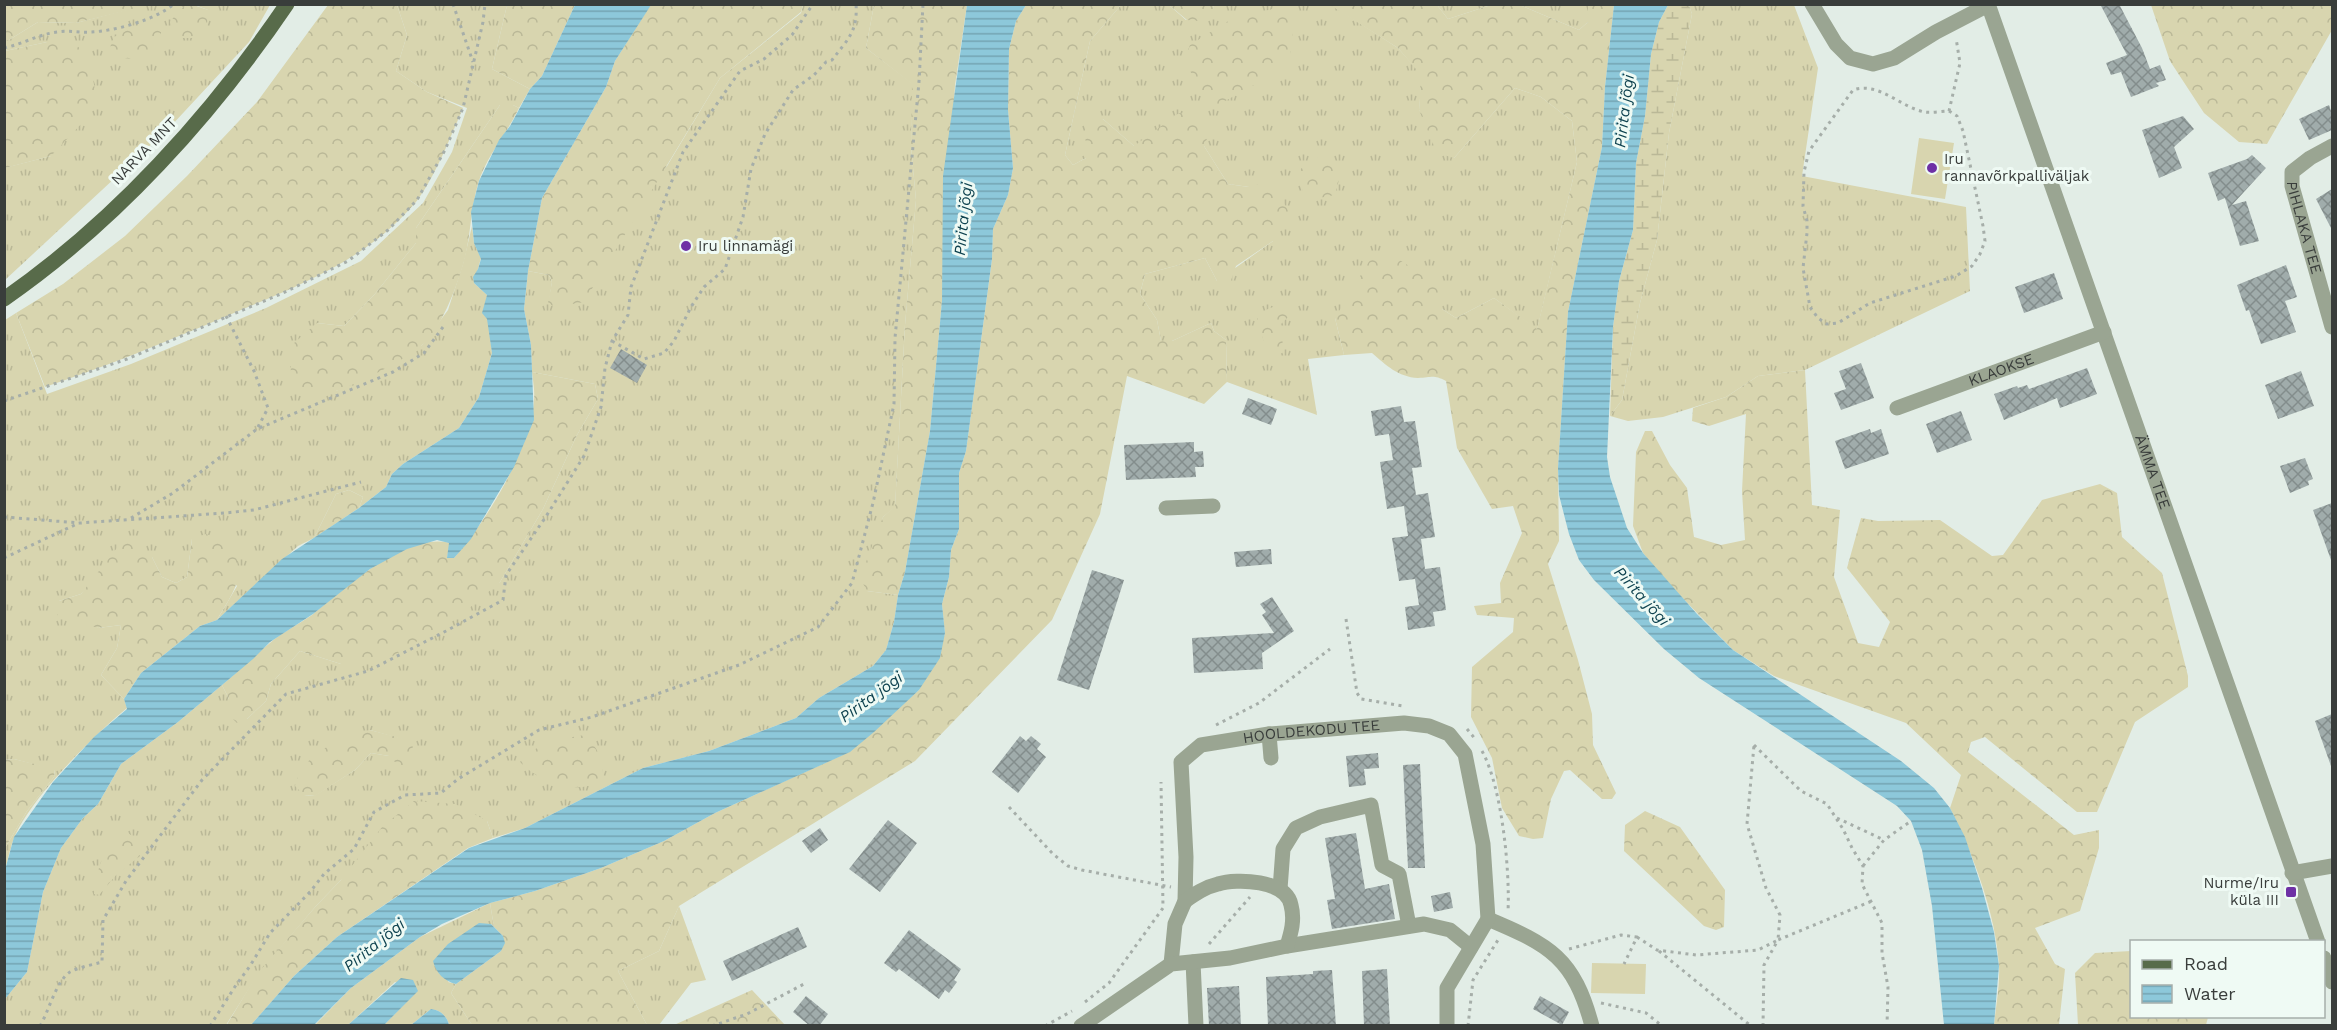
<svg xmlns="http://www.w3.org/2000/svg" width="2337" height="1030" font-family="'Work Sans',sans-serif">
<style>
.grass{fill:url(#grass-tufts);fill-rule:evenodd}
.forest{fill:url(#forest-crowns)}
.wetland{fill:url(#wetland-marsh)}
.park{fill:#d8d5af}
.water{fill:url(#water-rules)}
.building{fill:url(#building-cross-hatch)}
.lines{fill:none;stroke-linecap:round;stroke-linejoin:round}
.path{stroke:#a6aea9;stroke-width:3;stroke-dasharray:3 4.5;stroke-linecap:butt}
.minor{stroke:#9aa592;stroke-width:15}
.major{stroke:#586b4a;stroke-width:15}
.poi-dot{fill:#6e30a5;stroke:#effaf4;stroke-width:2}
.labels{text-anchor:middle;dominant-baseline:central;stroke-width:6;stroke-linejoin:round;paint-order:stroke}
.street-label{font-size:15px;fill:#393d3b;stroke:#effaf4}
.poi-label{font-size:15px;fill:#393d3b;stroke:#effaf4;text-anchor:start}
.water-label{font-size:16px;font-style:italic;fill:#0e424f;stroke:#effaf4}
</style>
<defs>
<pattern id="grass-tufts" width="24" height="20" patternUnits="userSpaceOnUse" patternTransform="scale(1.5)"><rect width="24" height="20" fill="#d8d5af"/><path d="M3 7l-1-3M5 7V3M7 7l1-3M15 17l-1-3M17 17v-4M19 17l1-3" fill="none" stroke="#bab897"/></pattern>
<pattern id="forest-crowns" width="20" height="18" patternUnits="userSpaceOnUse" patternTransform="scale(1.5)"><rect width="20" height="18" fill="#d8d5af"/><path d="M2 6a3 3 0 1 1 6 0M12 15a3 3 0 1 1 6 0" fill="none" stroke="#bab897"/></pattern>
<pattern id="wetland-marsh" width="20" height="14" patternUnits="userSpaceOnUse" patternTransform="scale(1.5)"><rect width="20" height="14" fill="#d8d5af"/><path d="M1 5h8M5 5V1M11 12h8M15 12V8" fill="none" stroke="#bab897"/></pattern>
<pattern id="water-rules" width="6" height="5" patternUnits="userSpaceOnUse" patternTransform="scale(1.5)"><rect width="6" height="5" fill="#8dc8da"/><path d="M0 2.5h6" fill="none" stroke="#74a4b2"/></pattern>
<pattern id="building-cross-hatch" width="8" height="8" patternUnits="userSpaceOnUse" patternTransform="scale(1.5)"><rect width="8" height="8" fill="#a0acab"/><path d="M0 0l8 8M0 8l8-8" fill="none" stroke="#838d8c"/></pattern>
</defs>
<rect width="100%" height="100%" fill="#e2ede6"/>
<!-- grass -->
<path class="grass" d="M149 4 191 5 181 8 208 10 195 5H270L249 42 171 126 5 280 4 168 51 156 47 42 5 51V40H9L38 22 76 23Z
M1330 4 1398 48 1422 75 1419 110 1454 158 1515 88 1541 97 1572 121 1577 162 1537 330 1494 298 1456 318 1442 309 1335 318 1344 355 1308 359 1317 415 1227 382 1226 340 1214 331 1211 323 1172 341H1161L1157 320 1140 294 1145 274 1205 258 1217 281 1273 241 1249 187 1228 184 1204 146H1134L1103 119 1086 158 1073 165 1065 155 1090 41 1121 5H1169L1186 20 1214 8 1213 5Z
M397 5H507L492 69 530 89 519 108 513 105H500L416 228V243L374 295 344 326 317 323 336 391 387 366 422 345 448 310 463 264 472 226 474 243 481 258 474 283 487 295 486 303 492 353 479 397 459 428 403 464 392 474 386 487 359 508 363 497 349 490 336 494 314 538 298 546 217 620 237 586 192 539 187 577 176 583 162 577 152 557 97 577 81 594 59 601 98 628 121 625 117 648 101 675 124 699 127 708C93 736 30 799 14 838 10 848 8 859 5 870V848L27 811 54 777 55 770 14 759 5 760V320L16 313 47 394 131 364 266 308 361 261 423 203 452 152 467 108 427 92 396 71 407 35Z
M803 5H874L866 48 913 84 911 146 916 200 905 325 895 507 883 517 867 591 898 595 894 622 886 650 873 666 819 698 796 718 709 751 643 768 525 828 493 838 487 821 341 880 316 906 259 973 226 1025 5 1026V999L27 972 43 892 61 848 83 818 98 804 121 764 178 722 222 685 229 699 247 719 266 701 271 684 300 651 341 664 500 582 543 509 577 435 598 399 595 384 532 372 531 345 524 309 528 271 549 275 552 282 549 302 667 166 720 78 801 13ZM370 730 412 742 389 756 371 753 355 770 314 796 304 795Z
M1437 5H1491L1448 19Z
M1520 5H1588V22L1579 30Z
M1689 5H1794L1818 68 1802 176 1966 207 1970 291 1805 370 1758 376 1726 397 1663 417 1628 421 1610 416 1622 400 1640 303 1657 240 1669 133 1692 14Z
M490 903 494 927 491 924 448 982 456 984 451 993 472 1025H449C447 1016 440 1010 431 1009L411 1025H384L417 991 395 982 348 1025 314 1026 351 988 420 937Z
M679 906 706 980 691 983 659 1025H647L618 971 659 951Z"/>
<!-- forest -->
<path class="forest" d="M191 4 208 10 207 26 196 38H176L170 22 181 8Z
M651 4 803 5 801 12 720 78 584 302 555 307 548 303 552 282 549 275 528 271 542 198 606 87 615 61Z
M4 5 5 4 149 5 76 23 38 22 9 40H5Z
M328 5H397L407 35 396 71 427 92 463 108C451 136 434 179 416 202 365 262 297 286 227 316 166 342 107 366 45 387L16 313 63 284 125 236 187 176 257 102Z
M507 5H575L542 76 530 89 492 69Z
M874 5H967L955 85 942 301 930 431 905 572 898 595 867 591 860 578 883 517 895 506 905 325 916 200 911 146 912 84 866 48Z
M1026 5H1121L1090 41 1065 155 1073 165 1086 158 1085 124 1103 119 1134 146 1179 113 1200 117 1211 129 1204 146 1228 184 1249 187 1271 181 1289 212 1273 241 1236 266 1229 286 1217 281 1205 258 1145 274 1140 294 1157 320 1161 341H1172L1211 323 1214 331 1226 340 1227 382 1204 404 1127 376 1100 514 1052 620 915 761 679 906 659 951 618 971 647 1025H472L451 993 456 984 501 951 503 936 494 927 490 903 535 891 601 868 664 841 715 813 849 752 919 690 945 634 942 604 949 577 951 550 959 529V473L966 451 992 259 993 229 1008 195 1013 168 1008 110 1009 49 1016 21Z
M1169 5H1213L1214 8 1199 21 1187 20Z
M1330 5H1437L1448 19 1491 5H1520L1579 30 1588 22V5H1614L1605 87 1602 147 1568 312 1558 468 1559 541 1548 564 1578 660 1592 714 1593 745 1616 793 1612 799H1602L1570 770 1564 771 1551 799 1543 838 1533 839 1519 836 1502 808 1492 758 1471 717 1472 667 1513 632 1514 618 1477 615 1474 606 1501 603 1500 583 1522 533 1513 506 1492 509 1457 448 1446 381C1432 374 1432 378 1418 378 1398 377 1386 365 1372 353L1344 355 1335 318 1371 258 1390 254 1439 285 1442 309 1456 318 1494 298 1537 329 1577 162 1572 121 1541 97 1515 88 1454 158 1437 153 1419 110 1421 75 1398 48Z
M2151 5H2332V30L2267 144 2239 142 2204 113 2170 61Z
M1277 8 1294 18 1290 58 1275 73 1218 105 1204 96 1184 60 1190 45 1233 18Z
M148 25 161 32 160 47C140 56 128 66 109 50L114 37 127 30Z
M47 42H73L89 57 95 90 84 121 51 156 5 168V51Z
M500 105H513L519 108C507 134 486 156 478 184 470 211 471 238 463 265 455 291 442 327 421 346 406 359 356 385 336 391 325 394 312 394 300 396L290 378 293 344 317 323 344 326 374 295 416 243V228Z
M1331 156 1342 168 1335 195 1308 200 1303 194 1299 171 1310 159Z
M1286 305 1290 315 1280 325 1284 352 1276 356 1267 353 1257 319C1265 308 1273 306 1286 305Z
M1805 370 1812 505 1840 510 1834 577 1858 643 1879 647 1890 622 1847 568 1861 518 1878 521 1940 520 1992 556 2003 555 2042 500 2100 484 2117 493 2122 537 2162 573 2188 676V687L2135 722 2097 812H2077L1985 737 1971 742 1968 752 2074 835 2099 830V848L2080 911 2035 928 2055 964 2065 969 2059 1025H1994C1996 1006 2000 985 1999 966 1996 914 1973 854 1950 808L1961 775 1906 723 1774 676 1733 650 1667 582 1643 553 1633 526 1636 452 1645 431H1652L1670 465 1687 488 1694 537 1721 545 1745 540 1742 491 1746 414 1709 426 1692 421 1693 408 1726 397 1758 376Z
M532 372 595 384 598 399 577 435 543 509 500 582 461 615 381 663 341 664 300 651 271 684 266 701 247 719 237 723 228 714 229 699 222 685C238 672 253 656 270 643 282 632 298 625 312 615 345 589 404 532 450 543L447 558H454C486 522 531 448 534 400 535 391 533 381 532 372Z
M349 490 363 497 359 508 314 538 336 494Z
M206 534 233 543C244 582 236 587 217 620L200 626 141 673 124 699 101 675 117 648 121 625 98 628 57 615 59 601 81 594 120 544 137 539 152 557 162 577 176 583 187 577 192 539Z
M370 730 412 741C414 754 413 762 405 772L389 756 371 753 355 770 315 796 304 795 295 786C303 752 340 739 370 730Z
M585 735C600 750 601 758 604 780 575 796 542 784 520 762 537 742 560 739 585 735Z
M14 759 55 769 54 777 27 811 5 848V760Z
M414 801 455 804 487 821 493 838 468 848 337 937 294 976 251 1025 226 1026 258 973 316 906 341 880 382 827Z
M1645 811 1680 827 1725 890 1724 927 1716 930 1704 926 1624 851 1625 825Z
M119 833H128L138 840 140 856 117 874 99 895 94 894C97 870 102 851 119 833Z
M2131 951 2132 1016 2208 1017 2206 1025H2078L2075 973 2095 953Z
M752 990 785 1025H674Z"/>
<!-- wetland -->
<path class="wetland" d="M1668 5H1689L1692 14 1669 133 1657 240 1640 303 1622 400 1610 416 1613 327 1619 281 1633 230 1636 163 1645 116 1651 54 1659 22Z"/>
<!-- park -->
<path class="park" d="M1919 138 1954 143 1945 199 1911 194Z
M1592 963 1646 964 1645 994 1591 993Z"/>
<!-- water -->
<path class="water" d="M575 5H651L615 61 606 87 542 198 528 271 524 309 531 345 534 420 514 467 499 492 471 539 454 558H447L449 543 437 540 407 549 370 569 313 614 270 642 253 659 178 722 121 764 98 804 83 818 61 848 43 892 27 972 5 999V870L14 837 53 782 94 737 127 709 124 699 141 673 200 626 217 620 282 559 359 508 386 487 392 474 403 464 459 428 479 397 492 353 487 319 482 313 487 295 474 283 473 277 478 269 481 259 474 243 471 212 479 181 499 140 510 126 530 89 542 76Z
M967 5H1026L1016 21 1009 49 1008 110 1013 168 1008 195 993 229 992 259 966 451 959 473V529L951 550 949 577 942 604 945 633 940 658 919 690 874 732 850 752 715 813 664 841 601 868 535 891 490 903 442 924 420 937 351 988 314 1025H251L294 976 337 937 469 848 525 828 643 768 709 751 796 718 819 698 873 666 886 650 894 622 898 595 905 572 930 431 942 301 943 176Z
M1614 5H1668L1659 22 1651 54 1645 116 1636 163 1633 230 1619 281 1613 327 1607 457 1610 477 1627 528 1643 553 1697 614 1733 650 1901 761 1934 788 1950 808 1965 837 1982 888 1994 932 1999 966 1994 1025H1944L1932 906 1922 850 1911 821 1897 806 1699 678 1664 649 1594 580 1579 560 1569 534 1559 495 1558 468 1568 312 1602 147 1605 87Z
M479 923 491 924 503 936 505 943 501 951 456 984C444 981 436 973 433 961L448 944Z
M401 978 413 980 418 991 384 1025H348Z
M431 1009C440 1010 447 1016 449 1025H411Z"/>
<!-- building -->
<path class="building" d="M2100 4H2119L2142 48 2150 69 2160 65 2166 80 2156 83 2159 86 2131 97 2121 72 2111 75 2106 63 2127 55Z
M2329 105 2332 114V130L2309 140 2299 119Z
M2183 116 2194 129 2174 147 2182 168 2159 178 2142 130Z
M2252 155 2266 168 2232 205 2246 201 2259 241 2240 246 2225 198 2218 201 2208 173 2247 159Z
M2332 189V230L2316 199Z
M2286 265 2297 297 2285 301 2296 332 2261 344 2249 310 2246 311 2237 285Z
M2054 273 2063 299 2024 313 2015 287Z
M621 349 647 365 637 383 610 368Z
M1861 363 1874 398 1841 410 1834 393 1846 389 1839 371Z
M2087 368 2097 394 2060 408 2057 398 2004 420 1994 394 2017 386 2018 388 2027 385 2029 389Z
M2301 371 2314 406 2278 419 2265 385Z
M1248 398 1277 409 1271 425 1242 414Z
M1401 406 1404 422 1415 421 1422 467 1412 468 1416 495 1428 493 1435 537 1421 539 1425 569 1440 567 1446 610 1433 612 1435 626 1408 630 1405 607 1419 605 1415 579 1399 581 1392 538 1408 536 1404 506 1387 509 1380 462 1393 460 1389 434 1375 436 1371 411Z
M1961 411 1972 440 1937 453 1926 424Z
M1870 429 1871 433 1881 429 1889 454 1845 469 1835 441Z
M1194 442V452L1203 451 1204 467H1195L1196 477 1126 480 1124 445Z
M2305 458 2313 479 2308 481 2309 485 2290 493 2280 466Z
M2332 503V560H2331L2313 510Z
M1271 549 1272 564 1236 567 1234 552Z
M1092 570 1124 580 1089 690 1057 680Z
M1272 597 1294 631 1262 653 1263 669 1194 673 1192 638 1274 633 1262 615 1266 612 1260 604Z
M2332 714V765L2331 766 2315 721Z
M1020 736 1026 741 1031 736 1041 744 1037 749 1046 757 1018 793 992 772Z
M1378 753 1379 768 1364 769 1366 785 1349 787 1346 756Z
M1420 764 1425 868H1408L1403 765Z
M888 820 917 843 880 892 849 869Z
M820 828 828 840 811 853 802 841Z
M1356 833 1365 889 1389 884 1395 919 1332 929 1327 900 1335 899 1325 838Z
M1450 892 1453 908 1434 912 1431 896Z
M798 927 807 947 732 981 723 961Z
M909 930 961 969 954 980 957 982 949 993 945 990 939 999 899 969 896 972 884 963Z
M1387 969 1390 1026H1364L1362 971Z
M1332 970 1336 1026H1268L1266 977 1313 974V971Z
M1239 986 1241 1026H1209L1207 988Z
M806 996 828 1014 819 1026H810L793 1012Z
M1540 996 1569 1012 1562 1025 1533 1009Z"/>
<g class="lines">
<!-- path -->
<path class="path" d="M453 4 473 62
M4 48C23 44 39 34 58 32 69 30 80 33 91 32 115 31 155 20 174 4
M1949 111 1957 116 1963 131 1983 226 1985 241 1980 254 1972 266 1956 276 1870 303 1838 323 1827 324 1818 318 1810 307 1803 268 1807 233V221L1803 206 1804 172 1809 151 1853 90C1879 81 1901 108 1925 112 1932 113 1942 111 1949 111L1960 63 1956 38
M226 316 254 371 268 408 258 427
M612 341 644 359 664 353 674 341 691 307 704 287 725 269 743 217 751 169 765 134 793 90 814 75 826 62 832 60C847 40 858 32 856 4
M4 401 127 359 283 293 348 261 388 230 417 200 445 150 463 108 483 22 485 4
M4 517 80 523 225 513 254 510 361 482
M131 518 173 493 257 429 393 372 424 353 443 327
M4 558 79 523
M1346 619 1357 693 1361 699 1403 706
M1216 725 1259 703 1330 649
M1467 729 1476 740
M1754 745 1801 791 1827 804 1843 829 1852 848 1863 866 1862 884 1882 923V953L1888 987 1887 1026
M1482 751C1502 787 1510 870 1508 912
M1009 807 1053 854 1068 866 1082 870 1171 887
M1837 818 1884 840
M1863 866 1884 840 1911 821
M1637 937 1657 950 1696 955 1758 950 1778 940 1780 915 1766 888 1747 824 1754 745
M1209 944 1250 897
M1569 949 1621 935 1637 937 1624 964
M1659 951 1751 1026
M1085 1002 1109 983 1163 908 1161 782
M1601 1003 1646 1013 1662 1026
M40 1026C49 1011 56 981 70 972 79 967 92 965 102 962L103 920 126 881 202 780 286 694 368 671 446 631 503 600 506 575 545 518 584 456 601 407 605 368 612 341 628 315 631 287 683 152 740 71 764 59 792 35 813 4
M210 1026 236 985 250 966 270 933 310 892 324 874 354 849 374 812 405 795 441 793 458 779 539 730 592 717 739 665 818 627 852 583 873 503 894 404 895 338 919 82 923 4
M712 1026 747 1014 804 984
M1045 1026 1072 1011
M1468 1026 1473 980 1498 940
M1763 1026 1764 965 1778 940 1872 901"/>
<!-- minor -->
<g class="minor">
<path d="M1812 4 1836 44 1850 58 1873 64 1894 58 1936 32 1988 5"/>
<path id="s1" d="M1988 4 2318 942"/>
<path id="s2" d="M2332 146 2310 158 2292 172V186L2332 327"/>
<path id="s3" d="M1897 408 2104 332"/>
<path d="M1166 508 1213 506"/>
<path d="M1269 734 1271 758"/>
<path d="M2292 873 2332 866"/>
<path d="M1280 889 1283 849 1296 828 1320 817 1371 805 1382 865 1399 874 1409 926"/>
<path d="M1488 919C1550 945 1574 958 1592 1026"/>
<path d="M1287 946 1424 924 1450 930 1471 947"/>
<path d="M2324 958 2332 982"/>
<path d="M1193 962 1196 1026"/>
<path id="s4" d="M1171 964 1175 924 1185 901 1186 857 1181 762 1201 745 1269 734 1404 723 1429 726 1449 734 1465 754 1483 844 1488 919 1447 988V1026"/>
<path d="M1081 1026 1171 964 1230 958 1287 946C1291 933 1295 920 1291 905 1286 880 1237 878 1218 884 1205 887 1195 894 1185 901"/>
</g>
<!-- major -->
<path class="major" d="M4 299C115 222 211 116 287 4"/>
</g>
<!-- markers -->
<g class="poi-dot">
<circle cx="1932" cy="168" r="6"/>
<circle cx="686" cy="246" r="6"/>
<rect x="2285" y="886" width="12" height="12" rx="3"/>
</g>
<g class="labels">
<!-- street labels -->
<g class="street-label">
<text transform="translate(144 151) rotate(-46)">NARVA MNT</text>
<text stroke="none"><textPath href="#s2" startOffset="105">PIHLAKA TEE</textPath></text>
<text stroke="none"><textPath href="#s3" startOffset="111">KLAOKSE</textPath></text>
<text stroke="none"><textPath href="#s1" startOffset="496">ÄMMA TEE</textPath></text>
<text stroke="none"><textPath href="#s4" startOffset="342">HOOLDEKODU TEE</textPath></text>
</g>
<!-- poi labels -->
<g class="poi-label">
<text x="1944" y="159">Iru<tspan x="1944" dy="17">rannavõrkpalliväljak</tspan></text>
<text x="698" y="246">Iru linnamägi</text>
<text x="2279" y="883" text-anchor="end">Nurme/Iru<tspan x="2279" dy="17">küla III</tspan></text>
</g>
<!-- water labels -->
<g class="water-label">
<text transform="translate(1624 111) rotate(-83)">Pirita jõgi</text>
<text transform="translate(963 219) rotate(-84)">Pirita jõgi</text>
<text transform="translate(1642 596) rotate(48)">Pirita jõgi</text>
<text transform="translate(871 697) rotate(-36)">Pirita jõgi</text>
<text transform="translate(374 945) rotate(-39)">Pirita jõgi</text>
</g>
</g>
<!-- border -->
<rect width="2337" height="1030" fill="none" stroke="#393d3b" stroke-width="12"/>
<!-- legend -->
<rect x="2130" y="940" width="195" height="78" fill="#effaf4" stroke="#a6aeaa" stroke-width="1.5"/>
<rect x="2142" y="960" width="30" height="9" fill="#586b4a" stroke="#a6aeaa" stroke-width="1.5"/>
<text x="2184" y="970" font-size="18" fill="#393d3b">Road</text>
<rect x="2142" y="985" width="30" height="18" fill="url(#water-rules)" stroke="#a6aeaa" stroke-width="1.5"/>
<text x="2184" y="1000" font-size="18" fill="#393d3b">Water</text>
</svg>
